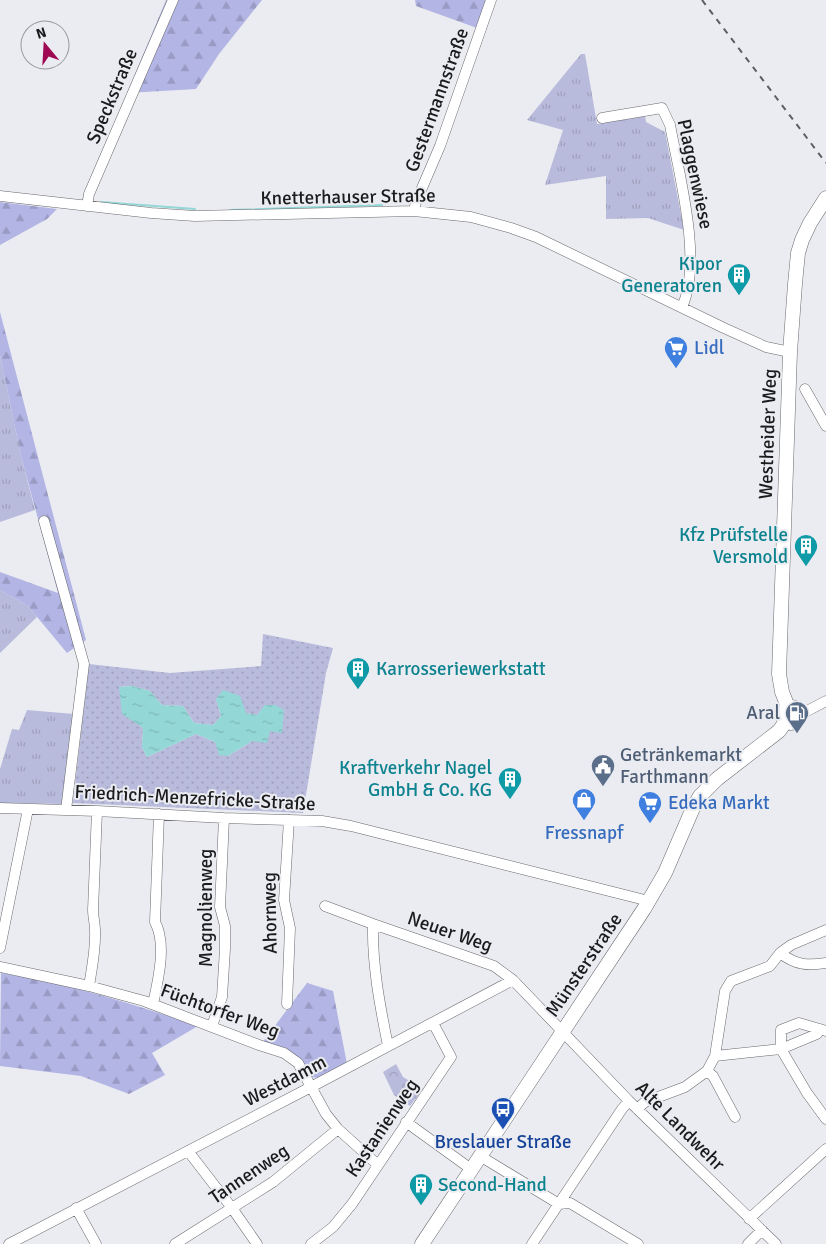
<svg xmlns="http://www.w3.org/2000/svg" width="826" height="1244" font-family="Signika,sans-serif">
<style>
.grass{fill:url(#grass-tufts)}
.forest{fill:url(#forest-firs)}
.park{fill:url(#park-crowns)}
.garden{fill:url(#garden-dots);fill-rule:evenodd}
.water{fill:url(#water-ripples)}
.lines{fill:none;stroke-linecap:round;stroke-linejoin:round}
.stream{stroke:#93d7d7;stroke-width:2}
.minor-casing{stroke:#68696d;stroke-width:11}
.major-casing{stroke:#68696d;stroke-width:15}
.minor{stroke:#fff;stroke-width:10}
.major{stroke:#fff;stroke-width:14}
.rail{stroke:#5e5e61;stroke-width:2;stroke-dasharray:6 6;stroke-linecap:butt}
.labels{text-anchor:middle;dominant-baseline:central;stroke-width:4;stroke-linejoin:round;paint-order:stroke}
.street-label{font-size:19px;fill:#1b1b1d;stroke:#ebecf1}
.culture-label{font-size:19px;fill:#0d838f;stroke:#ebecf1;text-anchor:end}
.shop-label{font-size:19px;fill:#366cbe;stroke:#ebecf1;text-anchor:start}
.service-label{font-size:19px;fill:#4e5e75;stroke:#ebecf1;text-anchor:end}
.transit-label{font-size:19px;fill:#164399;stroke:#ebecf1}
</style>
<defs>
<pattern id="grass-tufts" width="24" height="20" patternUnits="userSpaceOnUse" patternTransform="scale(1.25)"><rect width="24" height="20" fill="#b9bbdc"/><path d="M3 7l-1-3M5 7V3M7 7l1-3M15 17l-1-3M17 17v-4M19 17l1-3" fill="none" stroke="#9ea0bc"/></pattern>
<pattern id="forest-firs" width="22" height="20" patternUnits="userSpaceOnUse" patternTransform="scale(1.25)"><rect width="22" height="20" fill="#b3b5e5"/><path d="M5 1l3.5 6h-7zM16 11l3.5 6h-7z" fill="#999bc4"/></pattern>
<pattern id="park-crowns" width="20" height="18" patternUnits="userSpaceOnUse" patternTransform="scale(1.25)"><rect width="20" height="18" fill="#b9bbdc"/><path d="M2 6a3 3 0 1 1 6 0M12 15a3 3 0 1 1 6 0" fill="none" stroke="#9ea0bc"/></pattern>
<pattern id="garden-dots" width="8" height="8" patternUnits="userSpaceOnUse" patternTransform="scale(1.25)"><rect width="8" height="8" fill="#b9bbdc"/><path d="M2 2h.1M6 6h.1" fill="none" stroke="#9ea0bc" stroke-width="1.8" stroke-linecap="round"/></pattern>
<pattern id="water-ripples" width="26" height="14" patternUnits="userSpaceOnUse" patternTransform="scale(1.25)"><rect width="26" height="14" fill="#93d7d7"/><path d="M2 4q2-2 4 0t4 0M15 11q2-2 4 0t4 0" fill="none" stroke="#7eb8b8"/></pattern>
</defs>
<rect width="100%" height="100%" fill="#ebecf1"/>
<!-- grass -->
<path class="grass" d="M581 54H585L597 124 645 116 646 122 665 132 684 230 648 218 606 219V176L545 185 563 130 527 120Z
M0 355 21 456 35 510 0 522Z
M0 590 28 606 37 617 0 653Z
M27 710 74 714 63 804 0 803V769L12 729 19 730Z"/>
<!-- forest -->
<path class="forest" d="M166 0H262L219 54 196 89 127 93Z
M415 0H487L477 28 416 6Z
M0 202 57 209 47 219 0 245Z
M0 312 86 640 67 653 28 606 0 590V572L58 593 21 456 0 355Z
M1 973C68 983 133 1004 198 1026L152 1053 165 1075 129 1094 81 1076 0 1066Z
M307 983 333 991 347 1064 319 1078 311 1077 262 1043Z"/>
<!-- park -->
<path class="park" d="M396 1064 403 1077 423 1089 410 1106 394 1095 383 1072Z"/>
<!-- garden -->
<path class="garden" d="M263 634 333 648 326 673 303 813 73 803 89 664 170 673 261 666ZM133 686 150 691 162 705 183 706 194 723 213 725 221 716 216 699 246 713 257 715 266 705H275L252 741 228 756 215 742 196 734 147 757 142 747 143 728 134 721 119 687Z"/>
<!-- water -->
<path class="water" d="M133 686 150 691 162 705 183 706 194 723 213 725 221 716 216 699 223 690 240 696 246 713 257 715 265 705H275L284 710 282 733 270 731 267 743 252 741 228 756 219 755 215 742 196 734 147 757 142 747 143 728 122 714 119 687Z"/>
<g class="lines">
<!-- stream -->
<path class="stream" d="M101 202 195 209
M231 210 382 205"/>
<!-- minor casing -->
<g class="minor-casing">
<path id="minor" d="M602 118 662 108 670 125C679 174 703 262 682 307
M0 196 151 213 195 216 414 211 471 217 511 228 536 237 724 328 766 347 790 352
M87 206 89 194 173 0
M414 211 416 202 440 146 491 0
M805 389 826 426
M44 521 84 664 66 810
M800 713 807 711 826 701
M0 808 97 811 224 818 322 821 351 826 641 899 648 902
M325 906 373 924
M0 948 28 809
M780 953 791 945 826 930
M0 967 89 986 144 1001 259 1045 284 1053 298 1063 326 1114 338 1129 378 1165
M89 986C92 967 96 949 95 930 95 923 93 917 93 910L97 811
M153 1004C158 981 167 944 155 922L159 814
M287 1004 290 928 284 900 289 820
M212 1026 222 997 225 949V926L220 907 224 818
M820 1029 817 1034 781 1049V1030L799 1023 826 1031
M388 1046C380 1006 372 965 373 924L494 966 513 980
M715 1056 781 1049 807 1093 826 1119
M707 1071 713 1076 735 1117
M637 1109 645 1102 685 1087 707 1071 715 1056 725 991 731 981 770 966 780 953C796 965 807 966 826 963
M406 1122 471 1169
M188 1151 232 1208 257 1244
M480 1156 559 1204 570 1203 638 1244
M76 1208 96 1244
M749 1219 826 1149
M9 1244 311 1087 513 980 629 1101 776 1244
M175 1244 273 1182 338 1129
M311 1244 333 1227 352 1204 451 1057 433 1023
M532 1244 622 1109 629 1101
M748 1244 762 1230"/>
</g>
<!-- major casing -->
<g class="major-casing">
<path id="major" d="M783 715a8 8 0 1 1 16 0a8 8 0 1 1-16 0Z
M788 707 782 692 779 674 790 352 795 284 798 253 802 240 810 223 826 198
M422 1244 644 909 665 873 693 808 700 796 717 779 779 731 786 721"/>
</g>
<!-- minor -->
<use href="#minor" class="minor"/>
<!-- major -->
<use href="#major" class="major"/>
<!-- rail -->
<path class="rail" d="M702 0 826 163"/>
</g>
<!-- icons -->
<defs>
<g id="building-pin" transform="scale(1.25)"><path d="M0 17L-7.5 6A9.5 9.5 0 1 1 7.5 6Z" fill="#0f9aa8" stroke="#ebecf1"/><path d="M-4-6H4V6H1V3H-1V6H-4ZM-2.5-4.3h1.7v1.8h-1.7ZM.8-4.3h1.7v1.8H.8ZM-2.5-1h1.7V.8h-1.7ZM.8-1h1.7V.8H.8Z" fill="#fff"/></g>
<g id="supermarket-pin" transform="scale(1.25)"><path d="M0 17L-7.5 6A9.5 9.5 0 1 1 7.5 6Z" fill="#3f7fe0" stroke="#ebecf1"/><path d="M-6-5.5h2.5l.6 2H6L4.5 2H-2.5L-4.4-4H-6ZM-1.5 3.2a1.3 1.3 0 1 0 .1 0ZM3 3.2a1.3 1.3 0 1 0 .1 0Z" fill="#fff"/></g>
<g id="fuel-pin" transform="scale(1.25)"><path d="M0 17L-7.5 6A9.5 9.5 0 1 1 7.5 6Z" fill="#5c6f8a" stroke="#ebecf1"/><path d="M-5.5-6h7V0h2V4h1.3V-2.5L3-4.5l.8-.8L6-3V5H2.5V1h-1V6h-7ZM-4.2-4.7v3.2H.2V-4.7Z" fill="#fff"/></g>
<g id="civic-pin" transform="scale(1.25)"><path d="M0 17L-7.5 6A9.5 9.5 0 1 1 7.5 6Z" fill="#5c6f8a" stroke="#ebecf1"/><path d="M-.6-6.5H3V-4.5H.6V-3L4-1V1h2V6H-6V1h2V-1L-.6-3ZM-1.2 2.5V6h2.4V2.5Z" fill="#fff"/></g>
<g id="shop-pin" transform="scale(1.25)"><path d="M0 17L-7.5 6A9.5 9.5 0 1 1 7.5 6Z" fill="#3f7fe0" stroke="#ebecf1"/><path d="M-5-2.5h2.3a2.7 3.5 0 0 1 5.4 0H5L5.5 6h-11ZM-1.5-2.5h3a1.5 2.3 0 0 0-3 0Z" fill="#fff"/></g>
<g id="bus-pin" transform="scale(1.25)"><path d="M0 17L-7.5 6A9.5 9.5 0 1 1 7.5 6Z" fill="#1a4fb4" stroke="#ebecf1"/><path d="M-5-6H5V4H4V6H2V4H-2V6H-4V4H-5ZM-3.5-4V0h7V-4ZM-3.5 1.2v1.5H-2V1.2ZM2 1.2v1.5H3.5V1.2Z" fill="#fff"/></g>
</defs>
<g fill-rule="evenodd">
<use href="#building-pin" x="739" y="275"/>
<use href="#supermarket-pin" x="676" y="348"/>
<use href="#building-pin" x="806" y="546"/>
<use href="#building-pin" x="358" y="669"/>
<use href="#fuel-pin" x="797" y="713"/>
<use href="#civic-pin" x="603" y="766"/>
<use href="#building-pin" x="510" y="779"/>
<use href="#shop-pin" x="584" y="800"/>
<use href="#supermarket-pin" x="650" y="803"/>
<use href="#bus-pin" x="503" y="1109"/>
<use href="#building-pin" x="421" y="1185"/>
</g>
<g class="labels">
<!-- street labels -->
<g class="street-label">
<text transform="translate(112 96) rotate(-67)">Speckstraße</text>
<text transform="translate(437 100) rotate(-70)">Gestermannstraße</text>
<text transform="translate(695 174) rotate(78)">Plaggenwiese</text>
<text transform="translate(348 197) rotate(-1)">Knetterhauser Straße</text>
<text transform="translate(768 434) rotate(-88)">Westheider Weg</text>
<text transform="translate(195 798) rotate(3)">Friedrich-Menzefricke-Straße</text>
<text transform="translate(206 908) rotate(-90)">Magnolienweg</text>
<text transform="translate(270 913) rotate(-91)">Ahornweg</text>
<text transform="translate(450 932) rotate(19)">Neuer Weg</text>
<text transform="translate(584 965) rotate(-56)">Münsterstraße</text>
<text transform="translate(220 1011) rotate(20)">Füchtorfer Weg</text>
<text transform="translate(285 1081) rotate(-27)">Westdamm</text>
<text transform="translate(680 1126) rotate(45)">Alte Landwehr</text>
<text transform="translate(382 1128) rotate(-56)">Kastanienweg</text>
<text transform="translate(249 1174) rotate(-34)">Tannenweg</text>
</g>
<!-- culture labels -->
<g class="culture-label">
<text x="722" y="264">Kipor<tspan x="722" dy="22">Generatoren</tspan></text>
<text x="788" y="535">Kfz Prüfstelle<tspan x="788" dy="22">Versmold</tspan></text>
<text x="376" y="669" text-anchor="start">Karrosseriewerkstatt</text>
<text x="492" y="768">Kraftverkehr Nagel<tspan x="492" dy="22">GmbH &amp; Co. KG</tspan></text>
<text x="438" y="1185" text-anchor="start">Second-Hand</text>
</g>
<!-- shop labels -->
<g class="shop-label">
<text x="694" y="348">Lidl</text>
<text x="668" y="803">Edeka Markt</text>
<text x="584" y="833" text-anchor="middle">Fressnapf</text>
</g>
<!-- service labels -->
<g class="service-label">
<text x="780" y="713">Aral</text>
<text x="620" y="755" text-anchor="start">Getränkemarkt<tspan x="620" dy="22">Farthmann</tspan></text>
</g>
<!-- transit labels -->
<g class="transit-label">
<text x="503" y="1142">Breslauer Straße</text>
</g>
</g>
<!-- north arrow -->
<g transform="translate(45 45) rotate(342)"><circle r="24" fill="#ebecf1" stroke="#98989c"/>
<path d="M0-4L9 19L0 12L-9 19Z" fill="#9e0852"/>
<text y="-8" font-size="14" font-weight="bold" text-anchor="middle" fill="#1b1b1d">N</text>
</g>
</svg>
